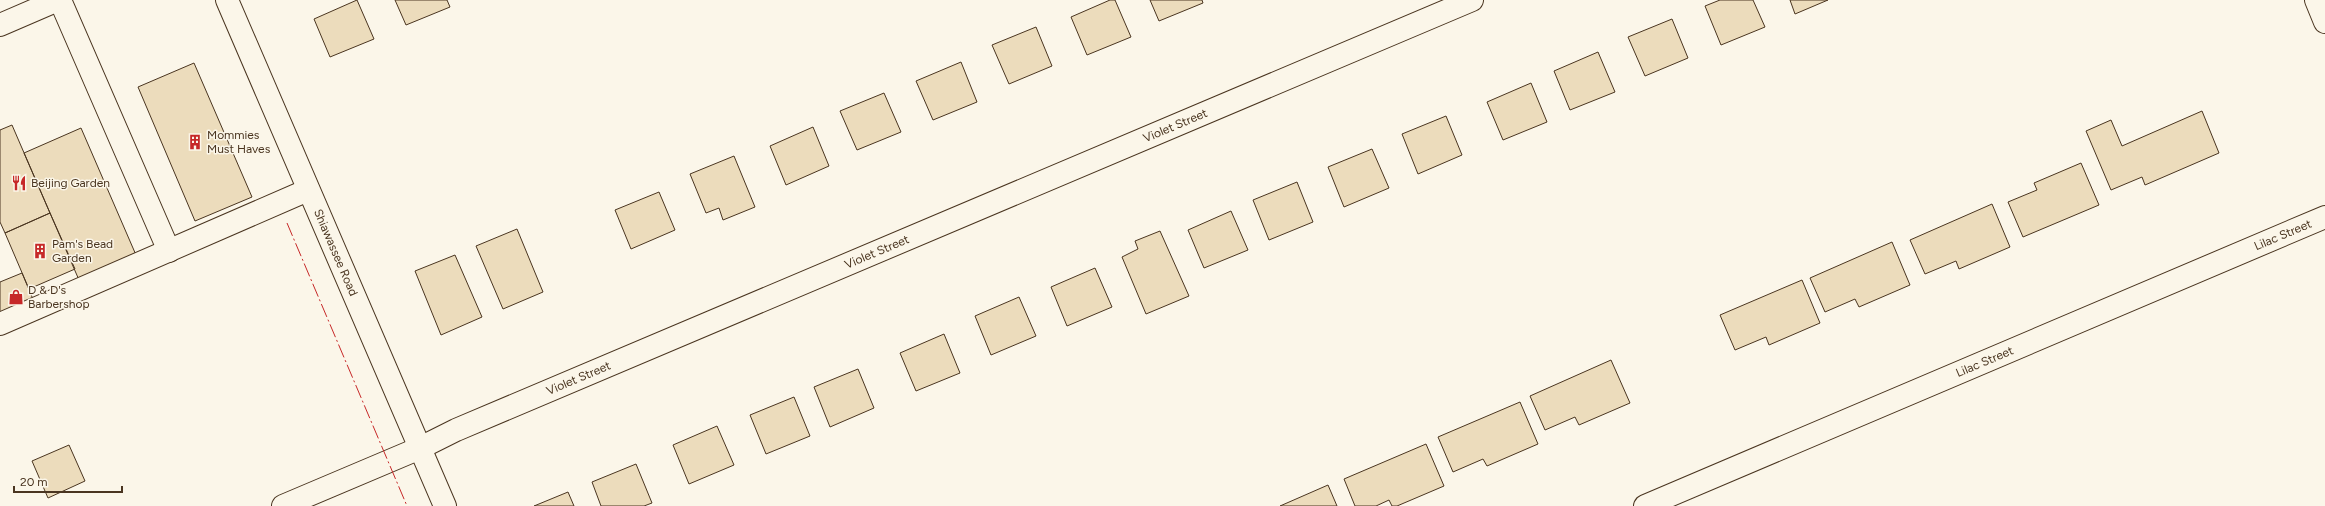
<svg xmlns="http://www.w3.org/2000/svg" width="2325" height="506" font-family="Figtree,sans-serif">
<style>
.building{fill:#ecdcbc;stroke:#4a3520}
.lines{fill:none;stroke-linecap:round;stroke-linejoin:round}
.minor-casing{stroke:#4a3520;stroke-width:24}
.major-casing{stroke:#4a3520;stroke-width:24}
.minor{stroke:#fbf6e9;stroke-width:22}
.major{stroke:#fbf6e9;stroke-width:22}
.power{stroke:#c62828;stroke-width:1;stroke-dasharray:14 3 2 3;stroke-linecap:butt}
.labels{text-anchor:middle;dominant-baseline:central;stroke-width:3;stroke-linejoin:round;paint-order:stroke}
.street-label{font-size:12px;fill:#4a3520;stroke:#fbf6e9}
.poi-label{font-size:12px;fill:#4a3520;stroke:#fbf6e9;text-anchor:start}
</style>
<rect width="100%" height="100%" fill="#fbf6e9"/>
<!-- building -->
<path class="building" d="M357 0 374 39 330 57 314 19Z
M395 0H447L450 7 406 25Z
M1110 0H1115L1131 37 1087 55 1071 17Z
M1150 0H1202L1203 3 1159 21Z
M1720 0H1753L1765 27 1721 45 1705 6Z
M1790 0H1828L1795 14Z
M1672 19 1688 58 1645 76 1628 37Z
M1036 27 1052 66 1009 84 992 45Z
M1598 52 1615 92 1570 110 1554 71Z
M961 62 977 102 933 120 916 81Z
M194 63 252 197 195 221 138 87Z
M1531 83 1547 122 1503 140 1487 102Z
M884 93 901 132 857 150 840 111Z
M2202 111 2219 153 2145 185 2142 177 2111 190 2086 131 2111 120 2122 146Z
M1446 116 1462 155 1418 174 1402 134Z
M12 125 50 213 5 233 0 222V130Z
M813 127 829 166 786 185 770 146Z
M81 128 136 255 79 280 24 153Z
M1372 149 1389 188 1344 207 1328 167Z
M734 156 755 207 723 220 719 208 706 213 690 174Z
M2081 163 2099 205 2023 237 2008 202 2037 190 2034 183Z
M1297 182 1313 222 1269 240 1253 200Z
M659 192 675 230 631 249 615 210Z
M1992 204 2010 247 1959 269 1956 261 1925 274 1910 240Z
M1231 211 1248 250 1204 268 1188 230Z
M50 213 75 269 29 289 5 233Z
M517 229 543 292 503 309 476 246Z
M1160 231 1189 296 1146 314 1122 257 1138 249 1135 241Z
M1892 242 1910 285 1859 307 1855 299 1825 312 1810 278Z
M455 255 482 317 441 335 415 271Z
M1095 268 1112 307 1067 326 1051 287Z
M22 273 35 304 0 320V282Z
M1802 280 1820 323 1769 345 1766 337 1735 350 1720 315Z
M1019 297 1036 336 991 355 975 316Z
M944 334 960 373 916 391 900 353Z
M1611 360 1630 403 1579 425 1575 417 1545 430 1530 396Z
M858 369 874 408 830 427 814 387Z
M794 397 810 436 766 454 750 415Z
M1520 402 1538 444 1487 466 1483 459 1453 472 1438 437Z
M717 426 734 465 689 484 673 445Z
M1426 444 1444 486 1397 506H1392L1389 500 1376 506H1355L1344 479Z
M69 445 85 481 48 498 32 461Z
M636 464 652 503 644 506H601L592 482Z
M1328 485 1337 506H1280Z
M568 492 574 506H534Z"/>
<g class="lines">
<!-- minor casing -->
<g class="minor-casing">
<g id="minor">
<path d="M60 0 169 251"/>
<path id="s1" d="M227 0 445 506"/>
<path d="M2316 0 2325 22"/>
<path d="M0 324 308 190"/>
<path id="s2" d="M283 506 420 448 456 430 1472 0"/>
<path id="s3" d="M1645 506 2325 217"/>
</g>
</g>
<!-- major casing -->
<g class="major-casing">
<path id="major" d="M0 25 58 0"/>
</g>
<!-- minor -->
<use href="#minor" class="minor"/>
<!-- major -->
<use href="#major" class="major"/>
<!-- power -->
<path class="power" d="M287 223 407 506"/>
</g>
<!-- icons -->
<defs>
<g id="building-bare" transform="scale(1.2)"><path d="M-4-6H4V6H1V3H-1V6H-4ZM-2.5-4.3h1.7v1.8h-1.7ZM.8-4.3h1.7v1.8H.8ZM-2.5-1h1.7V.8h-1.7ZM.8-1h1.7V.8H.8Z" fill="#c62828" stroke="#fbf6e9" stroke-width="2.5" paint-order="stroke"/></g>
<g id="restaurant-bare" transform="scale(1.2)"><path d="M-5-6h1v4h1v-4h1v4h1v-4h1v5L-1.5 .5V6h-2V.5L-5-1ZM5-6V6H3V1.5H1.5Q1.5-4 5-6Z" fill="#c62828" stroke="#fbf6e9" stroke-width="2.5" paint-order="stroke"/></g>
<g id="shop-bare" transform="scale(1.2)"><path d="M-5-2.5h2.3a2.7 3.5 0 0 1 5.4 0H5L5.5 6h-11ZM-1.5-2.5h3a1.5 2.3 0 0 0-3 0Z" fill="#c62828" stroke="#fbf6e9" stroke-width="2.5" paint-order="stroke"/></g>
</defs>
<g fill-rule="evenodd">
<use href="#building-bare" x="195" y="142"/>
<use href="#restaurant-bare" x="19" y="183"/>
<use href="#building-bare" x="40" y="251"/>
<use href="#shop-bare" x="16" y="297"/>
</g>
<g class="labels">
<!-- street labels -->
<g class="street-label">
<text stroke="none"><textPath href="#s2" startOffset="970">Violet Street</textPath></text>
<text stroke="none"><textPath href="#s3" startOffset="693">Lilac Street</textPath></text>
<text stroke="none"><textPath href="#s2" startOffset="646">Violet Street</textPath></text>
<text stroke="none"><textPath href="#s1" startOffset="275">Shiawassee Road</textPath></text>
<text stroke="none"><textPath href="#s3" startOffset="369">Lilac Street</textPath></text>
<text stroke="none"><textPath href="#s2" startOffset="322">Violet Street</textPath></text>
</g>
<!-- poi labels -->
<g class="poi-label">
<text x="207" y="135">Mommies<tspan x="207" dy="14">Must Haves</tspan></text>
<text x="31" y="183">Beijing Garden</text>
<text x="52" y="244">Pam's Bead<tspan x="52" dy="14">Garden</tspan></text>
<text x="28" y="290">D &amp; D's<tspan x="28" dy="14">Barbershop</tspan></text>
</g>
</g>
<!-- scale -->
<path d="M14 486v6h108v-6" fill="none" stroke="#4a3520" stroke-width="2"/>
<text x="20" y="486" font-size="12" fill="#4a3520" stroke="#fbf6e9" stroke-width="3" paint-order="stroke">20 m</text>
</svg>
